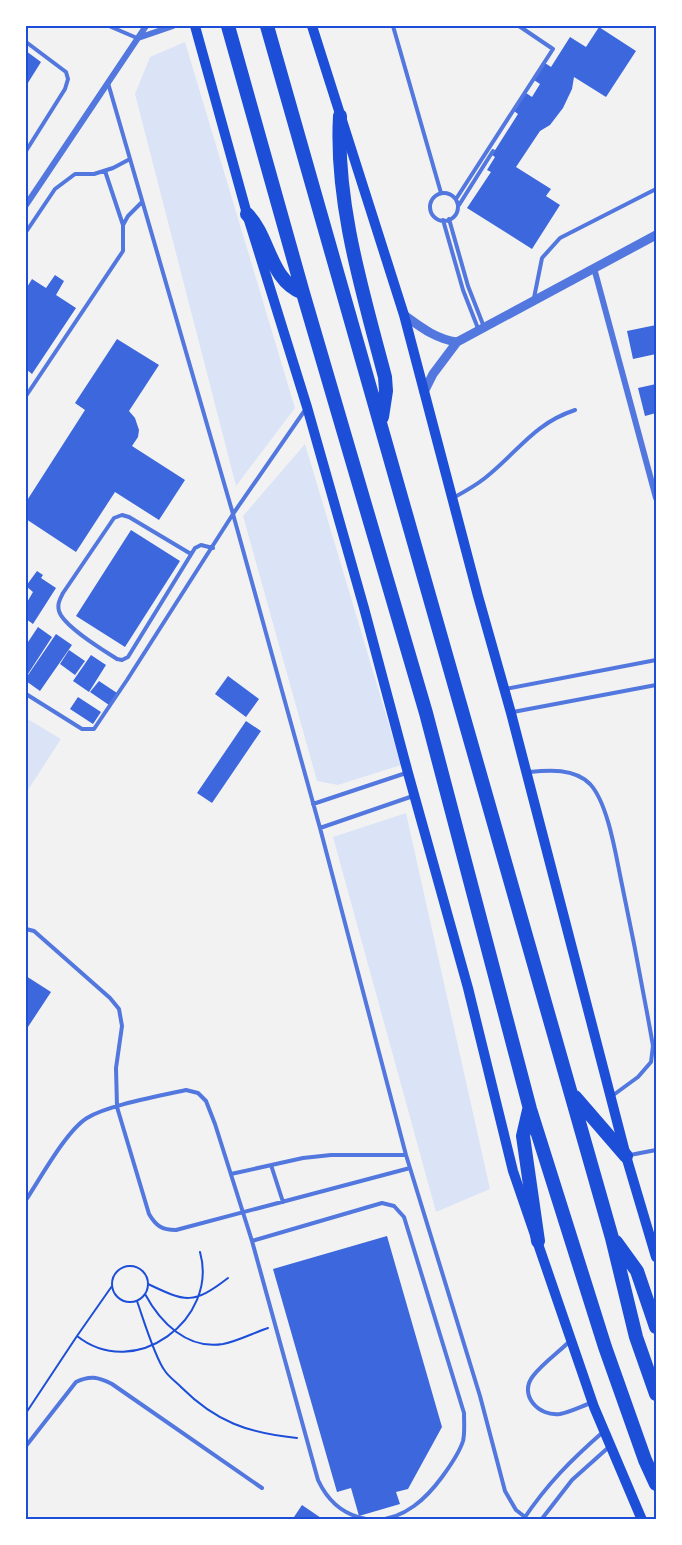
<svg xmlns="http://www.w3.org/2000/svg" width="682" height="1545" font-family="Barlow,sans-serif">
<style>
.green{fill:#dbe4f7}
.building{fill:#3d67dc}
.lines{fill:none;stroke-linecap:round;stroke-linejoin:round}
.path{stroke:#1d4ed8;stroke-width:2}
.service{stroke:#5277de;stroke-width:4}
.minor{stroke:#5277de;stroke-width:6}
.tertiary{stroke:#5277de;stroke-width:9}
.secondary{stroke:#1d4ed8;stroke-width:10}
.motorway{stroke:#1d4ed8;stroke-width:14}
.neatline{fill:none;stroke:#1d4ed8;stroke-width:2}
</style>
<rect width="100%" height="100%" fill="#f2f2f2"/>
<!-- green -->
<path class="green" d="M185 42 295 408 236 486 135 94 150 57Z
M305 444 401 765 338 785 317 781 243 516Z
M26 718 61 739 26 793Z
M406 813 490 1189 436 1212 333 837Z"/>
<!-- building -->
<path class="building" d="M599 27 636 51 606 97 574 77 572 89 563 108 550 125 540 131 516 167 551 189 546 196 560 205 532 249 467 208 491 172 487 170 495 157 492 155 518 114 514 111 526 93 532 97 540 84 534 80 545 63 551 67 570 37 586 47Z
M26 51 41 62 26 86Z
M55 275 64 281 56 295 76 308 32 374 26 369V289L32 279 46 288Z
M656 325V354L633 359 627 331Z
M117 339 159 365 129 411 135 418 139 430 138 437 132 446 185 480 159 520 115 492 76 552 26 519V502L85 410 75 403Z
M656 384V413L645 416 638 388Z
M131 530 180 561 125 647 76 616Z
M37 571 43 575 41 578 56 588 33 624 26 619V604L33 592 26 586Z
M38 627 52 637 26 677V645Z
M56 634 72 645 40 691 26 681V678Z
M69 650 85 661 75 675 60 664Z
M91 655 106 665 89 692 73 681Z
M228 676 259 699 246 717 215 694Z
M99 681 117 693 109 705 90 692Z
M78 697 101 712 93 724 70 709Z
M246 721 261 731 212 803 197 793Z
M26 976 51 992 26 1030Z
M387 1236 442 1427 408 1489 396 1492 400 1504 359 1516 351 1488 337 1492 273 1269Z
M302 1505 324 1520H292Z"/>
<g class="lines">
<!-- path -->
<path class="path" d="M112 1284a18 18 0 1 1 36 0a18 18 0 1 1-36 0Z
M148 1284C186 1302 193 1305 228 1278
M112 1286 77 1336C135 1382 219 1319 200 1252
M145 1294C160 1322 187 1350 223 1344 238 1341 253 1333 268 1328
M137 1301C143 1318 155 1358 165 1371 169 1377 176 1382 181 1387 216 1422 248 1433 297 1438
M26 1413 77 1336"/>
<!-- service -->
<path class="service" d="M109 26 137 38
M393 26 441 193
M26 42 66 72 68 79 65 89 26 151
M108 83 233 514 320 828 406 1155 480 1396 505 1491 516 1510 529 1520
M105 171 123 225
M430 207a14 14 0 1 1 28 0a14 14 0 1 1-28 0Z
M456 199 553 49 519 26
M459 205 493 151
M449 219 468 286 484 327
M443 220 463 290 479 331
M26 232 55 189 75 174H94L113 168 130 159
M534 298 542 258 560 238 656 189
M26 396 123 251V225L128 216 142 202
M453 498C464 492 475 486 485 478 518 452 533 424 575 410
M191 554 129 517 122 515 114 518 63 593C60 599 57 604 59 611 63 626 103 650 117 659L122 660 128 657 195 548 201 545 213 548
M505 689 656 660
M26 694 82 729H94L127 680 233 514 305 410
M513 712 656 685
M529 772C549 770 574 768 590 784 607 802 615 850 620 875 632 932 643 989 653 1046L651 1062 638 1077 612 1096
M313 804 406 773
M320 828 413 796
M26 929 34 931 110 998 119 1009 122 1026 116 1068 117 1107 149 1214C156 1226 162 1230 176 1230L410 1168
M630 1155 656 1150
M271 1165 283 1202
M231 1174 303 1158 331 1155H406
M26 1200C40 1179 66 1131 87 1118 108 1105 160 1096 186 1090L198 1093 206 1101 215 1124 252 1241 318 1480C336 1519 378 1532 414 1506 425 1498 434 1488 442 1477 450 1466 459 1454 463 1441 465 1433 464 1422 464 1413L404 1217 394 1206 382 1203 252 1241
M571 1340C559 1352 543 1363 533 1376 518 1395 539 1417 560 1414 570 1412 582 1406 591 1403
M26 1446 76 1382C90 1375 98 1377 112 1384L262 1488
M523 1520C547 1484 571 1460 603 1432
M541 1520 572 1480 610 1446"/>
<!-- minor -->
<path class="minor" d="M138 38 173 26
M26 205 146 26
M594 268 656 498"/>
<!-- tertiary -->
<path class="tertiary" d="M404 315C422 328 436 339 457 342
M424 392 433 374 457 342 656 235"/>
<!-- secondary -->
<path class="secondary" d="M195 26 247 214 307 407 364 608 408 773 468 988 513 1171 594 1407 642 1520
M312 26 404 315 478 596 511 713 626 1156 656 1257"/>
<!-- motorway -->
<path class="motorway" d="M228 26 303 293 426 713 530 1109 605 1347 645 1460 656 1484
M267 26 612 1238 636 1337 656 1394
M340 116C335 203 363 293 385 377L386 391 382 417
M247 214C270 237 269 280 303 293
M575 1097 626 1156
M529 1110 523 1136 538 1241
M616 1242 637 1271 656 1327"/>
</g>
<!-- border -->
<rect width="682" height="1545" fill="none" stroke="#ffffff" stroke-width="54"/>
<rect x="27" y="27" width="628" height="1491" class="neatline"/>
</svg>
